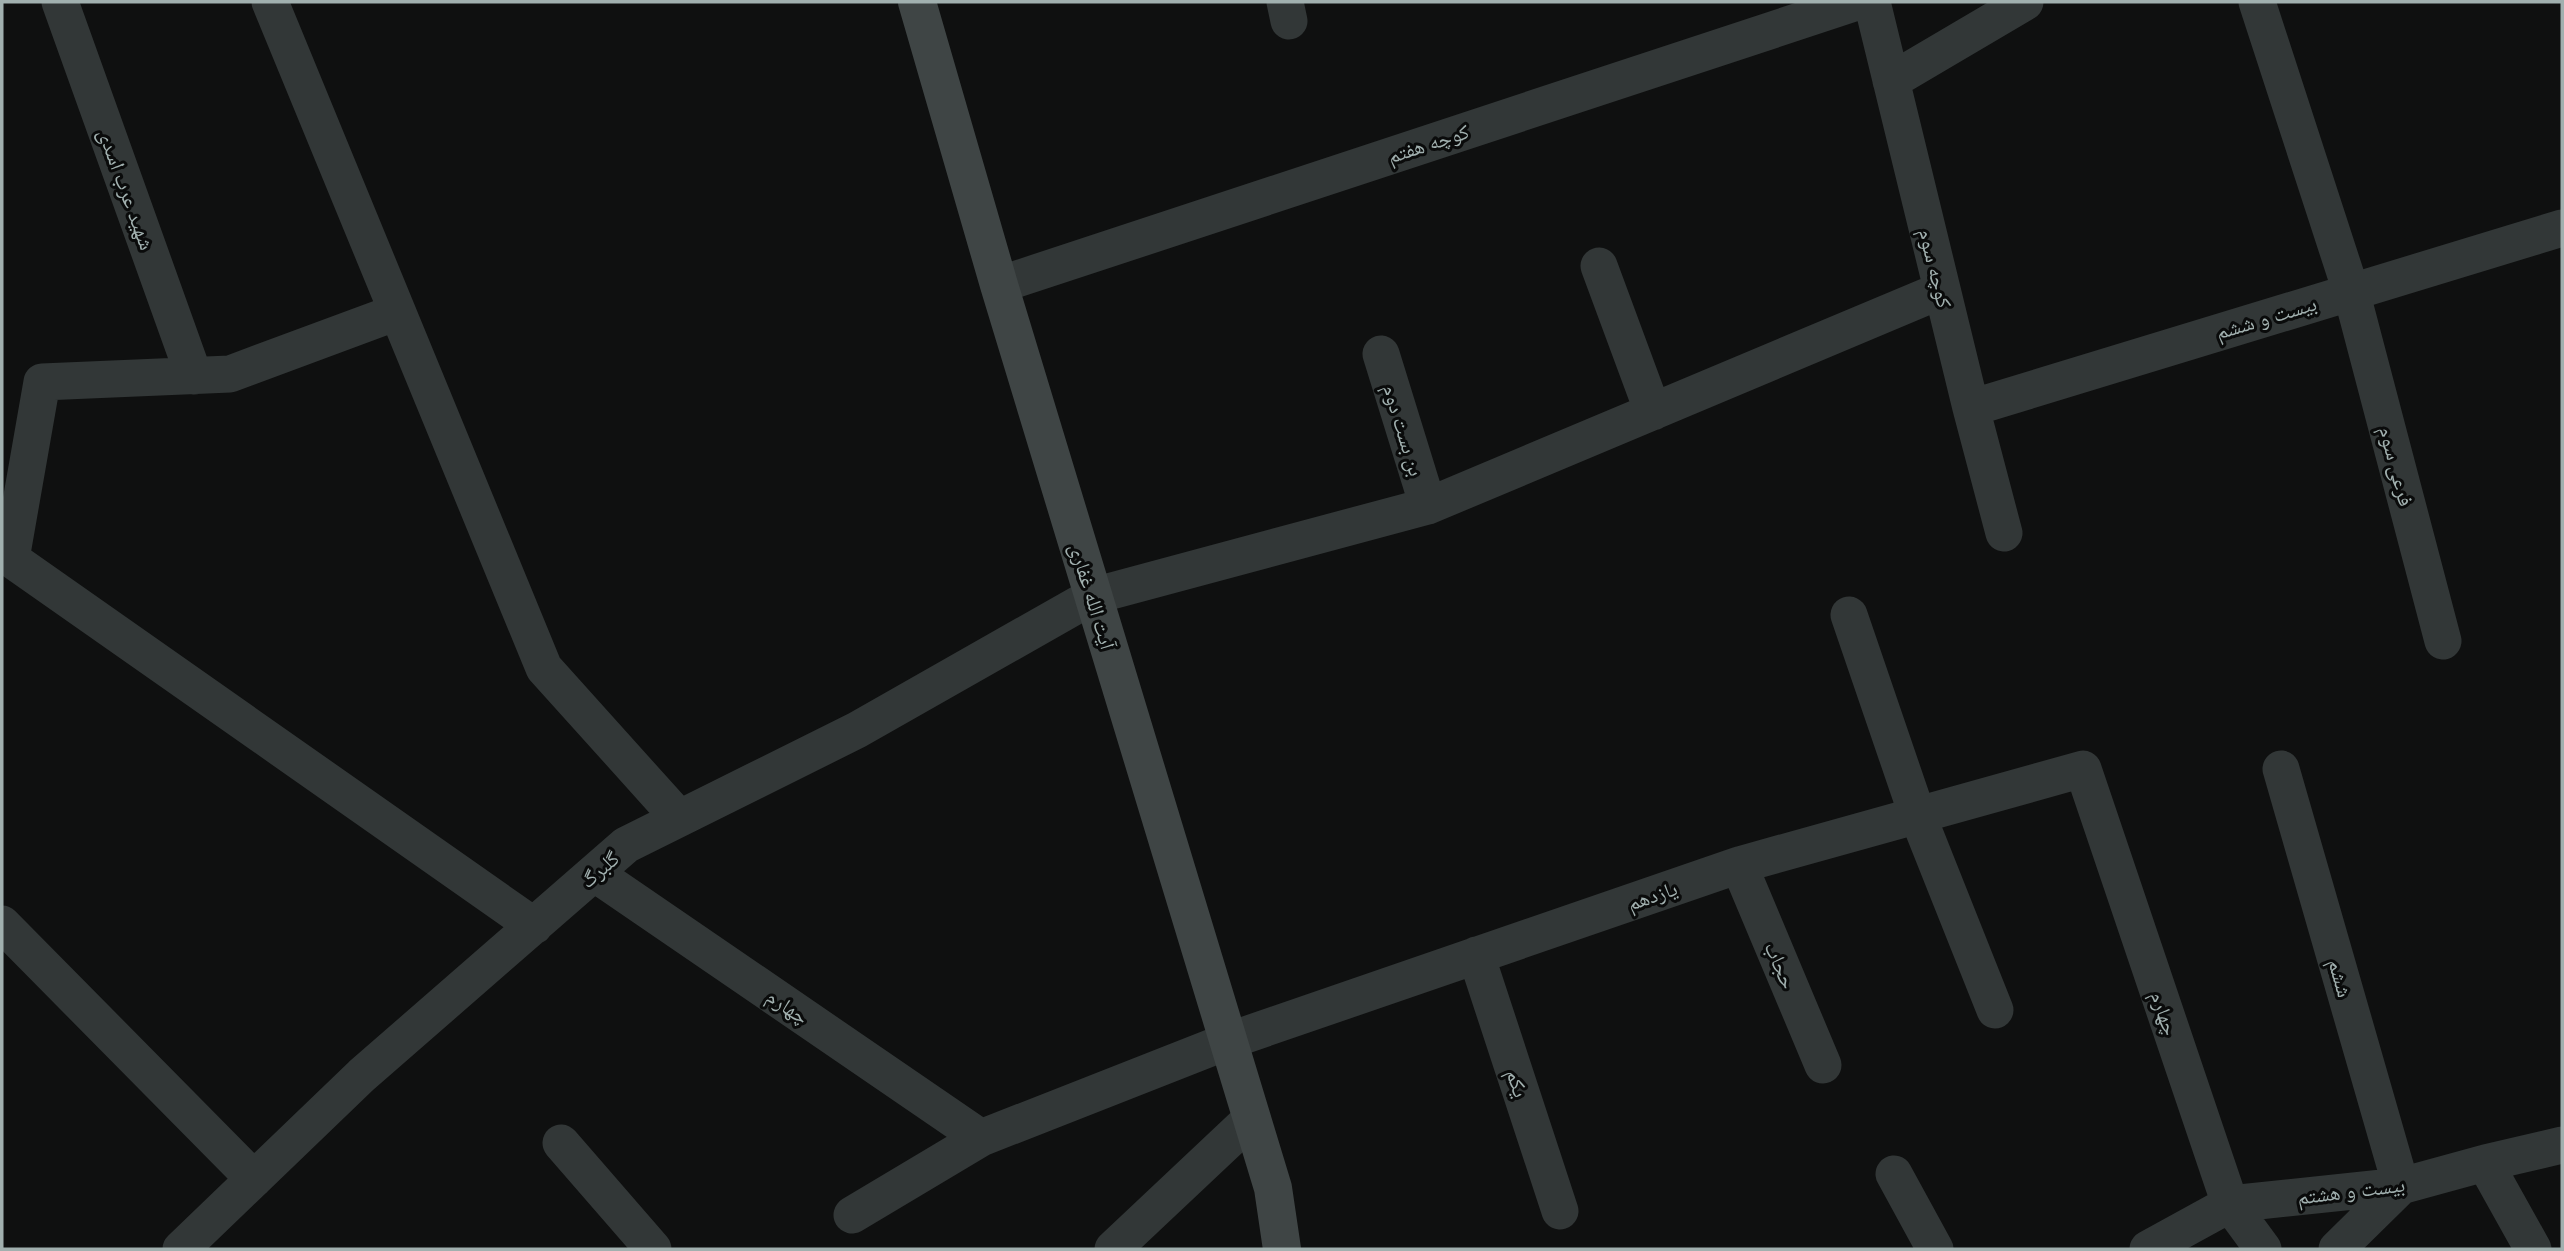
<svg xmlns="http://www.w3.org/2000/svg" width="2564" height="1251" font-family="'Noto Sans','Noto Naskh Arabic',sans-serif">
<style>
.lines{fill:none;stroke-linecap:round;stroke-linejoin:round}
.street{stroke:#323737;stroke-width:37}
.secondary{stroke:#3f4545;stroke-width:38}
.labels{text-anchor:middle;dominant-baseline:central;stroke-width:6;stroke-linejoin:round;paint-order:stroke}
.street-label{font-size:21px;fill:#a1b0af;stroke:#0a0b0b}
</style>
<rect width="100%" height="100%" fill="#0f1010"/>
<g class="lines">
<!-- street -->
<path class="street" d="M60 2 194 376
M270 2 544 668 679 818
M1285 2 1289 21
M1872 2 1971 408 2004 533
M2257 2 2351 291 2443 641
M1891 81 2025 2
M1599 266 1653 412
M999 285 1857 2
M397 312 230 374 42 382 11 559 534 926
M1381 354 1428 506
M1971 408 2562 228
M1849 615 1917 814 1995 1010
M2281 769 2401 1186 2337 1249
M1739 865 1823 1065
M594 873 981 1138
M2 924 254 1179
M1476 955 1560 1211
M561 1143 653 1249
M2485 1163 2533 1249
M1894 1174 1935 1249
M852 1215 981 1138 1228 1041 1739 865 2083 769 2230 1204 2263 1249
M181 1249 362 1075 626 845 857 730 1093 596 1428 506 1942 290
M1113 1249 1251 1119
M2148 1249 2230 1204 2401 1186 2485 1163 2562 1145"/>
<!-- secondary -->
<path class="secondary" d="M917 2 999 285 1273 1188 1282 1249"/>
</g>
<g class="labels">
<!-- street labels -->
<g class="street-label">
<text transform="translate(1428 143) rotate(-18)">کوچه هفتم</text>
<text transform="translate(127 189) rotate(70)">شهید عرب اسدی</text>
<text transform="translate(1936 268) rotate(76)">کوچه سوم</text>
<text transform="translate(2266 317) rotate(-17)">بیست و ششم</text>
<text transform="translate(1404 430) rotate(73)">بن بست دوم</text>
<text transform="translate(2397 466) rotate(75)">فرعی سوم</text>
<text transform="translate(1093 596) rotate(73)">آیت الله غفاری</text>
<text transform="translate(599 869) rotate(-41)">گلبرگ</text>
<text transform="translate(1652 895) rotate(-19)">یازدهم</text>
<text transform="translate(1781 965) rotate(67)">حجاب</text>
<text transform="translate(2341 978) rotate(74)">ششم</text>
<text transform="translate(788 1006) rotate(34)">چهارم</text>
<text transform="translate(2165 1013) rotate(71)">چهارم</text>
<text transform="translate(1518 1083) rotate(72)">یکم</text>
<text transform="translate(2351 1190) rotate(-7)">بیست و هشتم</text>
</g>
</g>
<!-- border -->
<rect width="2564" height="1251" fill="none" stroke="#a1b0af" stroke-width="7"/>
</svg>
